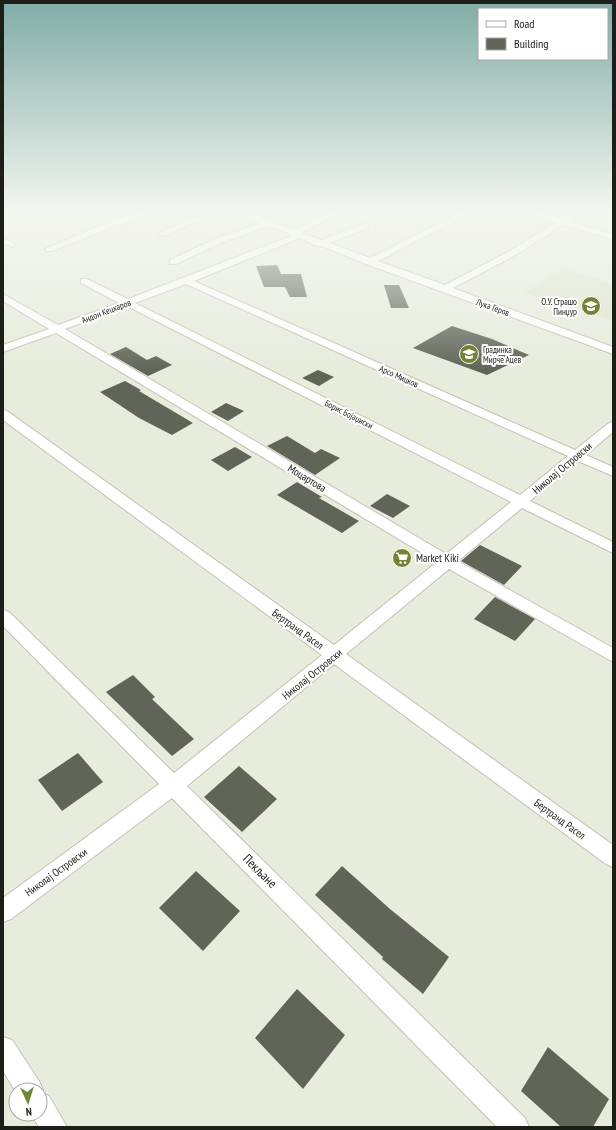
<svg xmlns="http://www.w3.org/2000/svg" width="616" height="1130" font-family="'PT Sans Narrow',sans-serif">
<style>
.built{fill:#dde5ce}
.building{fill:#606558}
.lines{fill:none;stroke-linecap:round;stroke-linejoin:round}
.minor-casing{stroke:#bec3b4;stroke-width:2}
.minor{fill:#fff;fill-rule:evenodd}
.labels{text-anchor:middle;dominant-baseline:central;stroke-width:4;stroke-linejoin:round;paint-order:stroke}
.far-poi-label{font-size:9px;fill:#1c1e18;stroke:#fff;text-anchor:end}
.far-street-label{font-size:9px;fill:#1c1e18;stroke:#fff}
.street-label{font-size:11px;fill:#1c1e18;stroke:#fff}
.poi-label{font-size:11px;fill:#1c1e18;stroke:#fff;text-anchor:start}
.near-street-label{font-size:13px;fill:#1c1e18;stroke:#fff}
</style>
<rect width="100%" height="100%" fill="#e7ecdd"/>
<!-- built -->
<path class="built" d="M562 268 613 284V320L525 293Z"/>
<!-- building -->
<path class="building" d="M277 265 281 274H301L307 297H290L285 287H264L256 266Z
M384 285H399L409 308H391Z
M452 326 492 339 529 355 487 375 413 348Z
M126 347 147 360 156 356 172 365 148 376 110 354Z
M318 370 334 377 319 386 302 378Z
M125 381 141 390 139 391 193 423 172 435 139 418 100 392Z
M226 403 244 411 228 421 211 412Z
M287 436 315 453 321 449 340 458 315 475 267 446Z
M235 447 252 457 228 471 211 460Z
M297 482 322 497 319 498 359 521 342 533 277 495Z
M387 494 410 506 393 518 370 506Z
M480 545 522 566 504 585 461 561Z
M495 597 535 619 515 641 474 619Z
M133 675 155 697 152 699 194 739 172 756 106 692Z
M78 753 103 782 62 811 38 780Z
M239 766 277 799 242 832 204 797Z
M342 866 390 909 449 957 423 994 382 959 383 957 315 895Z
M196 871 240 911 203 951 159 908Z
M297 989 345 1035 303 1089 255 1038Z
M548 1047 609 1099 593 1127H561L521 1091Z"/>
<g class="lines">
<!-- minor casing -->
<g class="minor-casing">
<path id="minor" d="M16 212H32L3 220V216Z
M139 212H152L52 251H46L45 249 109 222Z
M207 212H219L164 236 157 234Z
M234 212H246L294 230 332 212H343L301 233 322 240 362 224H368V228L330 243 370 258 461 212H472L378 261 445 285 508 252 556 223 523 212H537L561 219 573 212H583L569 222 613 234V239L563 225 514 256 453 288 613 347V354L366 264 322 246H317L300 238 194 281 575 450 609 423 613 422V432L586 455 613 467V476L578 461 530 501 613 542V553L522 508 458 561 613 648V662L449 569 346 654 613 845V867L606 864 334 664 187 786 525 1118 529 1127H497L172 798 11 919 3 922V898L159 784 3 626V610L9 612 174 773 322 655 3 420V410L7 411 334 645 437 562 56 333 3 352V345L49 329 3 301V294L58 325 119 303 81 283V279H87L128 299 291 236 288 233 268 226 221 243 176 264H170V260L215 239 260 223ZM186 284 568 456 520 495 135 303ZM127 306 511 502 446 554 65 329Z
M3 238 16 244 12 247 3 243Z
M3 1037 12 1040 39 1081 43 1090 42 1093 49 1096 67 1127H39L31 1114H40V1090H16V1092L3 1071Z"/>
</g>
<!-- minor -->
<use href="#minor" class="minor"/>
</g>
<!-- sky -->
<linearGradient id="sky" x2="0" y2="1"><stop stop-color="#81aca6"/><stop offset="0.57" stop-color="#f4f6f0"/><stop offset="1" stop-color="#f4f6f0" stop-opacity="0"/></linearGradient>
<rect width="616" height="371" fill="url(#sky)"/>
<!-- icons -->
<defs>
<g id="school-disc" transform="scale(1)"><circle r="9.5" fill="#708535" stroke="#fff"/><path d="M0-5L7-2L0 1L-7-2ZM-4 1L0 2.5L4 1V4Q0 6-4 4Z" fill="#fff"/></g>
<g id="supermarket-disc" transform="scale(1)"><circle r="9.5" fill="#708535" stroke="#fff"/><path d="M-6-5.5h2.5l.6 2H6L4.5 2H-2.5L-4.4-4H-6ZM-1.5 3.2a1.3 1.3 0 1 0 .1 0ZM3 3.2a1.3 1.3 0 1 0 .1 0Z" fill="#fff"/></g>
</defs>
<g fill-rule="evenodd">
<use href="#school-disc" x="591" y="306"/>
<use href="#school-disc" x="469" y="354"/>
<use href="#supermarket-disc" x="402" y="558"/>
</g>
<g class="labels">
<!-- far-poi labels -->
<g class="far-poi-label">
<text x="577" y="301">О.У. Страшо<tspan x="577" dy="10">Пинџур</tspan></text>
<text x="483" y="349" text-anchor="start">Градинка<tspan x="483" dy="10">Мирче Ацев</tspan></text>
</g>
<!-- far-street labels -->
<g class="far-street-label">
<text transform="translate(493 307) rotate(20)">Лука Геров</text>
<text transform="translate(106 311) rotate(-21)">Андон Кецкаров</text>
<text transform="translate(399 376) rotate(24)">Арсо Мицков</text>
<text transform="translate(349 414) rotate(27)">Борис Бојаџиски</text>
</g>
<!-- street labels -->
<g class="street-label">
<text transform="translate(562 468) rotate(-40)">Николај Островски</text>
<text transform="translate(307 478) rotate(31)">Моцартова</text>
<text transform="translate(298 629) rotate(36)">Бертранд Расел</text>
<text transform="translate(312 674) rotate(-39)">Николај Островски</text>
<text transform="translate(560 819) rotate(36)">Бертранд Расел</text>
<text transform="translate(56 872) rotate(-36)">Николај Островски</text>
</g>
<!-- poi labels -->
<g class="poi-label">
<text x="416" y="558">Market Kiki</text>
</g>
<!-- near-street labels -->
<g class="near-street-label">
<text transform="translate(260 871) rotate(45)">Пекљане</text>
</g>
</g>
<!-- border -->
<rect width="616" height="1130" fill="none" stroke="#1c1e18" stroke-width="8"/>
<!-- legend -->
<rect x="478" y="8" width="130" height="52" fill="#ffffff" stroke="#a4a5a3"/>
<rect x="486" y="21" width="20" height="6" fill="#ffffff" stroke="#a4a5a3"/>
<text x="514" y="28" font-size="12" fill="#1c1e18">Road</text>
<rect x="486" y="38" width="20" height="12" fill="#606558" stroke="#a4a5a3"/>
<text x="514" y="48" font-size="12" fill="#1c1e18">Building</text>
<!-- north arrow -->
<g transform="translate(28 1102) rotate(176)"><circle r="19" fill="#ffffff" stroke="#a4a5a3"/>
<path d="M0-3L7 15L0 10L-7 15Z" fill="#708535"/>
<text y="-6" font-size="11" font-weight="bold" text-anchor="middle" fill="#1c1e18">N</text>
</g>
</svg>
